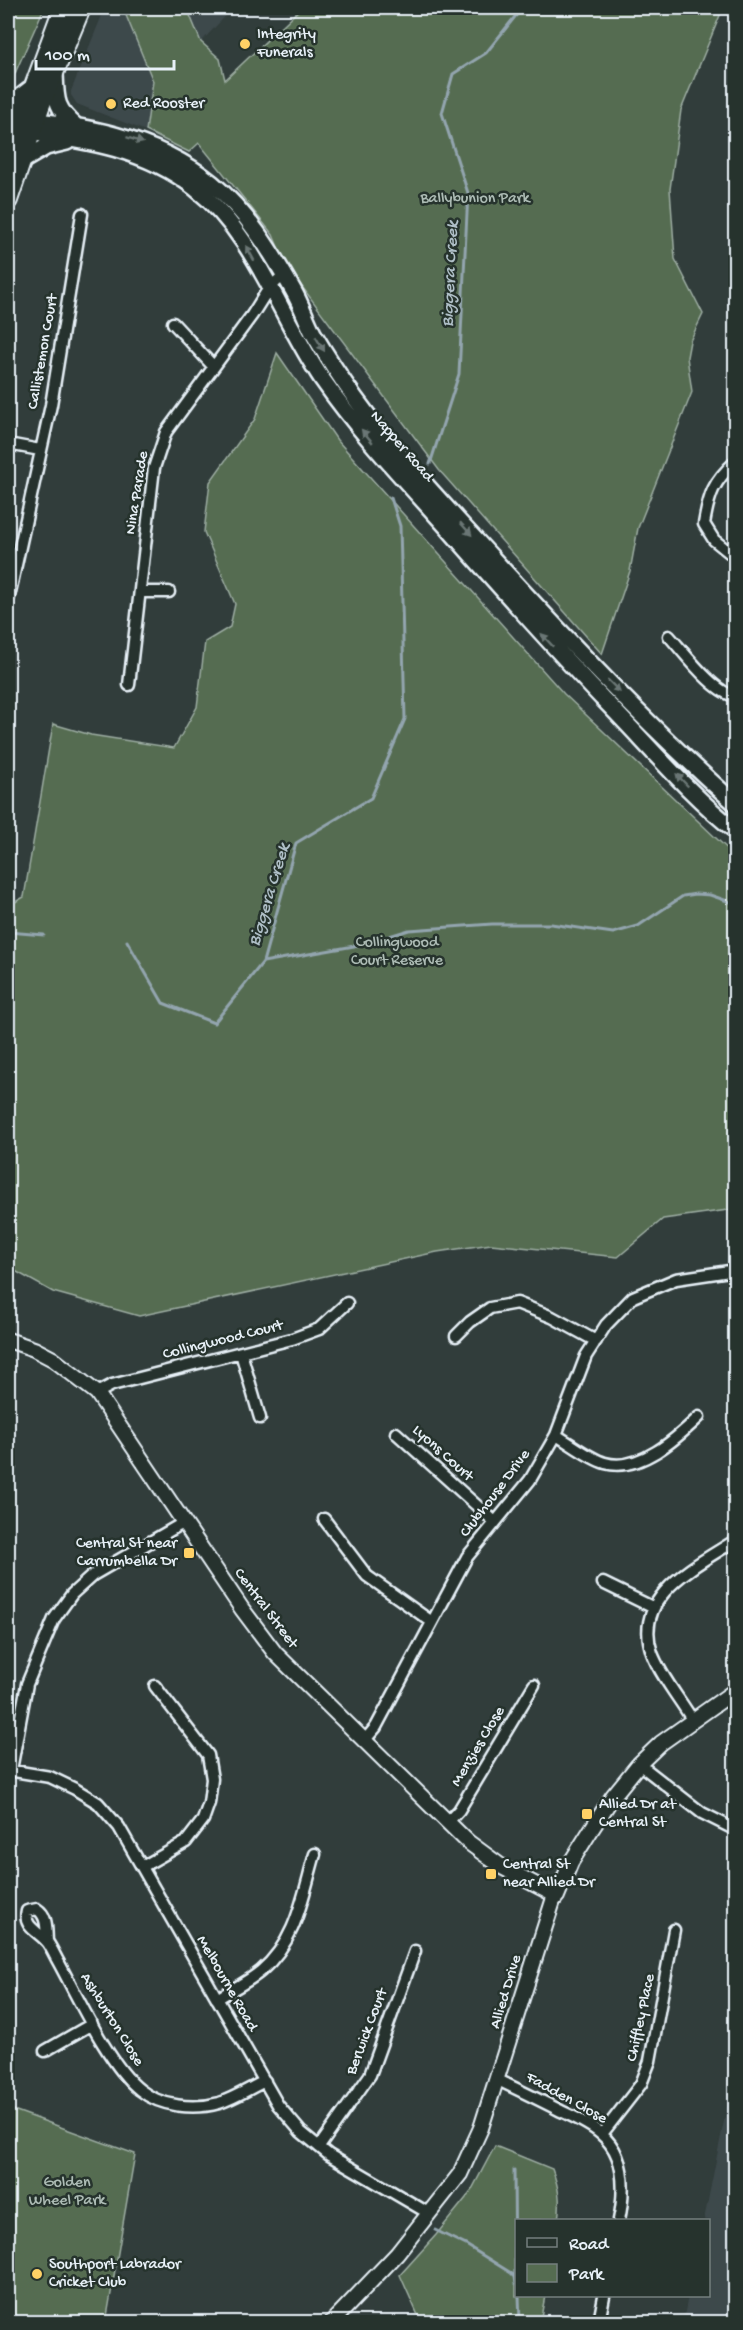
<svg xmlns="http://www.w3.org/2000/svg" width="743" height="2330" font-family="'Gochi Hand',sans-serif">
<style>
.built{fill:#3e494c}
.green{fill:#556c51;stroke:#9eaea4;stroke-width:1.5}
.lines{fill:none;stroke-linecap:round;stroke-linejoin:round}
.stream{stroke:#93a5af;stroke-width:3}
.minor-casing{stroke:#e8f1f8;stroke-width:15}
.tertiary-casing{stroke:#e8f1f8;stroke-width:18}
.secondary-casing{stroke:#e8f1f8;stroke-width:20}
.primary-casing{stroke:#e8f1f8;stroke-width:22}
.minor{stroke:#26332d;stroke-width:10}
.tertiary{stroke:#26332d;stroke-width:14}
.secondary{stroke:#26332d;stroke-width:15}
.primary{stroke:#26332d;stroke-width:18}
.oneway{fill:#6a7674}
.poi-dot{fill:#ffd166;stroke:#26332d;stroke-width:2}
.labels{text-anchor:middle;dominant-baseline:central;stroke-width:5;stroke-linejoin:round;paint-order:stroke}
.poi-label{font-size:16px;fill:#e8f1f8;stroke:#26332d;text-anchor:start}
.park-label{font-size:16px;fill:#adbcb5;stroke:#26332d}
.street-label{font-size:16px;fill:#e8f1f8;stroke:#26332d}
.water-label{font-size:18px;font-style:italic;fill:#afbfc7;stroke:#26332d}
</style>
<rect width="100%" height="100%" fill="#313d3b"/>
<filter id="ink" filterUnits="userSpaceOnUse"><feTurbulence type="fractalNoise" baseFrequency=".0167" numOctaves="2"/><feDisplacementMap in="SourceGraphic" scale="12" xChannelSelector="R" yChannelSelector="G"/><feConvolveMatrix kernelMatrix="1 2 1 2 8 2 1 2 1" color-interpolation-filters="sRGB"/></filter>
<g filter="url(#ink)">
<!-- built -->
<path class="built" d="M105 8H123L153 81 146 131 77 104 71 95V91Z
M187 8H233L201 42Z
M735 2067V2322H683L688 2296H708V2220H704Z"/>
<!-- green -->
<path class="green" d="M8 8H44L8 89Z
M123 8H187L201 42 220 59 225 80 301 8H723L681 110 670 189 675 259 703 314 690 341 687 357 692 392 638 528 630 571 602 654 439 470 285 264 273 235 199 143 189 152 146 131 153 81Z
M277 353 337 440 564 694 735 856V1209L663 1219 618 1257 491 1244 437 1252 139 1316 53 1292 8 1267V906L24 897 53 724 91 735 174 748 197 707 205 642 230 627 235 604 204 532 210 482 255 419Z
M8 2108 135 2154 106 2322H8Z
M495 2146 552 2169C559 2188 561 2201 558 2220H516V2296H545L540 2322H421L400 2275 436 2235 470 2193Z"/>
<g class="lines">
<!-- stream -->
<path class="stream" d="M430 464 459 374 468 193 442 113 453 74 486 53 522 8
M8 932 44 935
M127 941 163 1003 214 1023 263 962 296 843 371 798 405 719 400 526 391 498
M263 962 360 945 409 930 492 924H551L613 933 638 926 683 896 696 894 710 895 736 904
M514 2170 515 2277
M435 2230 466 2245 511 2273 515 2277 516 2284
M519 2296 520 2322"/>
<!-- minor casing -->
<g class="minor-casing">
<path id="minor" d="M173 323 213 366
M8 444 40 450
M735 557 714 540 704 524C709 494 713 482 736 461
M140 592H169
M8 597H9L51 405 82 214
M669 636C683 651 715 695 736 696
M129 685 154 468 166 432 252 315 269 288 284 275
M456 1336 470 1322 490 1308 517 1303 552 1317 596 1341
M241 1353 260 1418
M97 1393 112 1385 292 1339 319 1329 347 1303
M396 1433 495 1522
M556 1435C570 1443 590 1459 605 1463 639 1473 677 1438 699 1417
M8 1467 9 1468
M324 1519 367 1576 432 1622
M603 1583 652 1607
M693 1721C680 1699 661 1677 652 1653 632 1595 696 1566 736 1540
M364 1741 376 1727 467 1557 530 1480 556 1435 586 1356 606 1325 633 1297 676 1279 736 1270
M639 1764 702 1813 736 1830
M8 1770 50 1777 75 1789 98 1803 119 1827 278 2105 301 2132 329 2155 430 2214
M11 1770 27 1684 54 1619 72 1594 93 1575 183 1523
M447 1823 459 1810 534 1685
M142 1867 186 1842 203 1820 209 1803 212 1779 208 1755 155 1686
M47 1941C46 1929 48 1916 37 1909L27 1911C23 1928 39 1931 48 1943 52 1949 55 1956 59 1963 78 1998 110 2067 140 2090 161 2107 194 2110 219 2103 235 2098 250 2088 265 2081
M217 1999C231 1990 248 1982 261 1971 297 1940 302 1898 315 1854
M45 2051 92 2024
M498 2080C519 2090 540 2100 561 2111 574 2117 590 2124 601 2134 626 2155 625 2191 619 2220
M602 2134 641 2084 650 2061 674 1930
M319 2147 370 2075 415 1951
M599 2322 604 2296"/>
</g>
<!-- tertiary casing -->
<g class="tertiary-casing">
<path id="tertiary" d="M8 1340 34 1349 53 1359 97 1393 242 1609 275 1653 468 1842 502 1867 557 1896
M332 2322 397 2254 460 2174 481 2128 553 1901 557 1896 571 1862 591 1830 613 1796 639 1764 661 1743 736 1690"/>
</g>
<!-- secondary casing -->
<g class="secondary-casing">
<path id="secondary" d="M55 72C56 100 55 108 77 127
M8 118C80 124 154 136 212 183 247 212 271 251 293 290 301 304 306 319 313 333 326 355 340 377 355 398 397 456 446 507 494 560 571 644 650 728 736 804
M8 129C74 139 141 145 195 188 256 236 279 316 322 379 359 432 404 479 447 527 498 585 549 642 602 698 645 741 688 794 736 831
M22 161 46 147 67 142"/>
</g>
<!-- primary casing -->
<g class="primary-casing">
<path id="primary" d="M8 103 22 97 31 90
M8 157 63 8
M8 200 41 104 81 8"/>
</g>
<!-- minor -->
<use href="#minor" class="minor"/>
<!-- tertiary -->
<use href="#tertiary" class="tertiary"/>
<!-- secondary -->
<use href="#secondary" class="secondary"/>
<!-- primary -->
<use href="#primary" class="primary"/>
</g>
<!-- one-way arrows -->
<defs><path id="oneway-solid" d="M-6-.8H1V-3.2L6.5 0L1 3.2V.8H-6Z" transform="scale(1.5)"/></defs>
<g class="oneway">
<use href="#oneway-solid" transform="translate(135 140) rotate(18)"/>
<use href="#oneway-solid" transform="translate(250 253) rotate(-119)"/>
<use href="#oneway-solid" transform="translate(320 344) rotate(59)"/>
<use href="#oneway-solid" transform="translate(367 436) rotate(-130)"/>
<use href="#oneway-solid" transform="translate(466 529) rotate(48)"/>
<use href="#oneway-solid" transform="translate(547 640) rotate(-133)"/>
<use href="#oneway-solid" transform="translate(614 686) rotate(45)"/>
<use href="#oneway-solid" transform="translate(682 780) rotate(-134)"/>
</g>
</g>
<!-- markers -->
<g class="poi-dot">
<circle cx="245" cy="44" r="6"/>
<circle cx="111" cy="104" r="6"/>
<rect x="183" y="1547" width="12" height="12" rx="3"/>
<rect x="581" y="1808" width="12" height="12" rx="3"/>
<rect x="485" y="1868" width="12" height="12" rx="3"/>
<circle cx="37" cy="2274" r="6"/>
</g>
<g class="labels">
<!-- poi labels -->
<g class="poi-label">
<text x="257" y="35">Integrity<tspan x="257" dy="18">Funerals</tspan></text>
<text x="123" y="104">Red Rooster</text>
<text x="177" y="1544" text-anchor="end">Central St near<tspan x="177" dy="18">Carrumbella Dr</tspan></text>
<text x="599" y="1805">Allied Dr at<tspan x="599" dy="18">Central St</tspan></text>
<text x="503" y="1865">Central St<tspan x="503" dy="18">near Allied Dr</tspan></text>
<text x="49" y="2265">Southport Labrador<tspan x="49" dy="18">Cricket Club</tspan></text>
</g>
<!-- park labels -->
<g class="park-label">
<text x="475" y="199">Ballybunion Park</text>
<text x="397" y="943">Collingwood<tspan x="397" dy="18">Court Reserve</tspan></text>
<text x="67" y="2183">Golden<tspan x="67" dy="18">Wheel Park</tspan></text>
</g>
<!-- street labels -->
<g class="street-label">
<text transform="translate(44 352) rotate(-80)">Callistemon Court</text>
<text transform="translate(401 447) rotate(49)">Napper Road</text>
<text transform="translate(138 493) rotate(-81)">Nina Parade</text>
<text transform="translate(223 1341) rotate(-14)">Collingwood Court</text>
<text transform="translate(442 1454) rotate(42)">Lyons Court</text>
<text transform="translate(496 1494) rotate(-53)">Clubhouse Drive</text>
<text transform="translate(265 1609) rotate(53)">Central Street</text>
<text transform="translate(479 1747) rotate(-59)">Menzies Close</text>
<text transform="translate(226 1984) rotate(60)">Melbourne Road</text>
<text transform="translate(507 1992) rotate(-73)">Allied Drive</text>
<text transform="translate(642 2018) rotate(-78)">Chiffley Place</text>
<text transform="translate(111 2020) rotate(58)">Ashburton Close</text>
<text transform="translate(368 2032) rotate(-69)">Berwick Court</text>
<text transform="translate(566 2099) rotate(29)">Fadden Close</text>
</g>
<!-- water labels -->
<g class="water-label">
<text transform="translate(451 274) rotate(-87)">Biggera Creek</text>
<text transform="translate(270 895) rotate(-73)">Biggera Creek</text>
</g>
</g>
<!-- margin -->
<rect width="743" height="2330" fill="none" stroke="#26332d" stroke-width="30"/>
<rect x="15" y="15" width="713" height="2300" fill="none" stroke="#e8f1f8" stroke-width="2" filter="url(#ink)"/>
<!-- legend -->
<rect x="515" y="2219" width="195" height="78" fill="#26332d" stroke="#747f7e" stroke-width="1.5"/>
<rect x="527" y="2238" width="30" height="9" fill="#26332d" stroke="#747f7e" stroke-width="1.5"/>
<text x="569" y="2249" font-size="18" fill="#e8f1f8">Road</text>
<rect x="527" y="2264" width="30" height="18" fill="#556c51" stroke="#747f7e" stroke-width="1.5"/>
<text x="569" y="2279" font-size="18" fill="#e8f1f8">Park</text>
<!-- scale -->
<path d="M36 60v9h138v-9" fill="none" stroke="#e8f1f8" stroke-width="3"/>
<text x="45" y="60" font-size="18" fill="#e8f1f8" stroke="#26332d" stroke-width="4.5" paint-order="stroke">100 m</text>
</svg>
